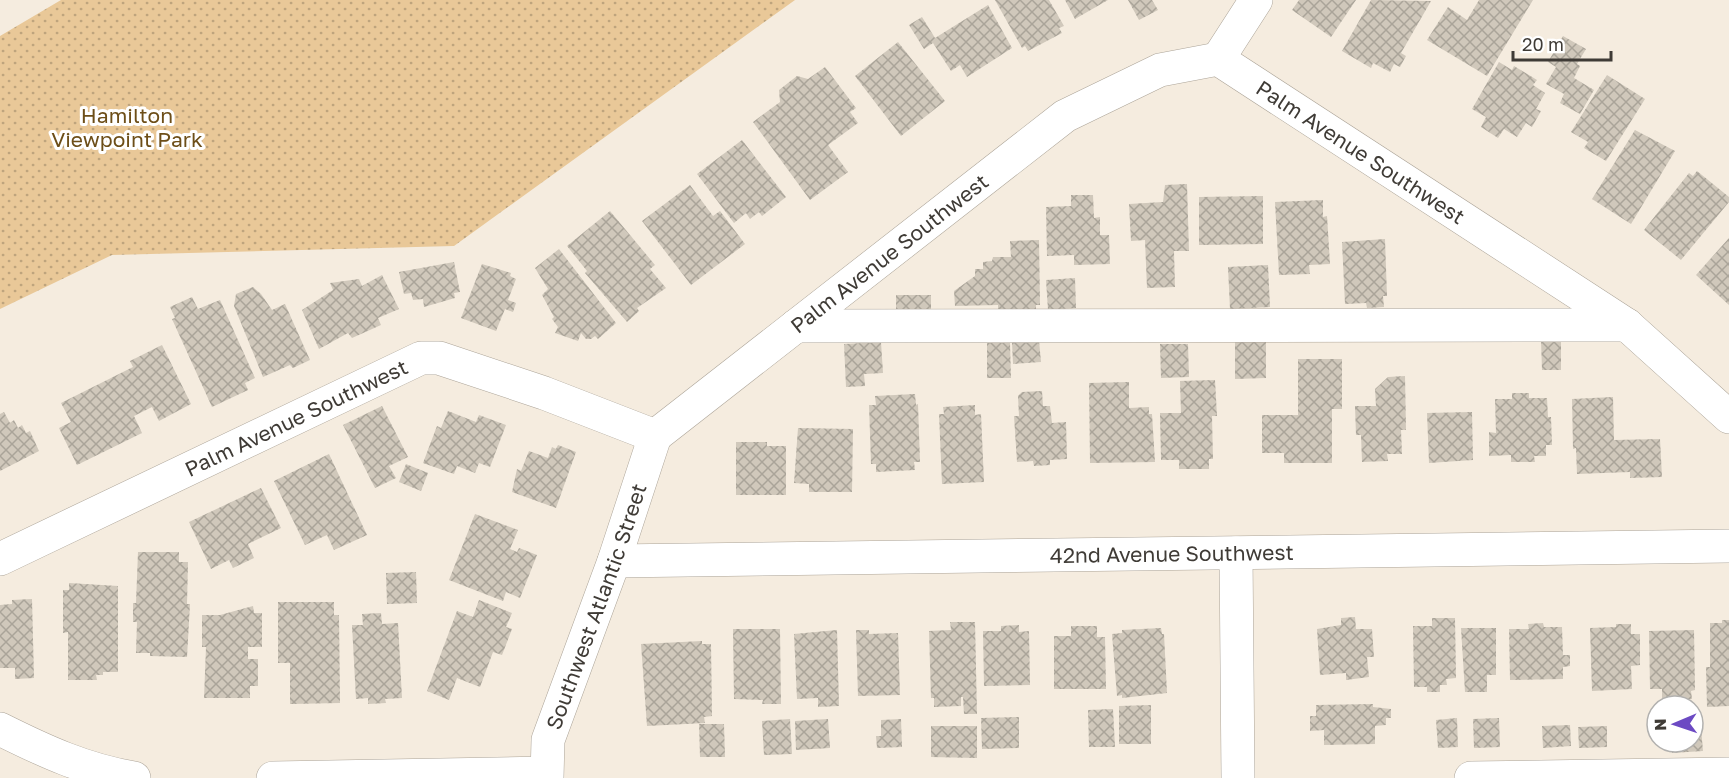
<svg xmlns="http://www.w3.org/2000/svg" width="1729" height="778" font-family="'Golos Text',sans-serif">
<style>
.park{fill:url(#park-dots)}
.building{fill:url(#building-cross-hatch)}
.lines{fill:none;stroke-linecap:round;stroke-linejoin:round}
.minor-casing{stroke:#aca498;stroke-width:34}
.minor{stroke:#fff;stroke-width:33}
.labels{text-anchor:middle;dominant-baseline:central;stroke-width:6;stroke-linejoin:round;paint-order:stroke}
.park-label{font-size:21px;fill:#6d4e18;stroke:#fff}
.street-label{font-size:21px;fill:#3f3b36;stroke:#fff}
</style>
<defs>
<pattern id="park-dots" width="8" height="8" patternUnits="userSpaceOnUse" patternTransform="scale(1.5)"><rect width="8" height="8" fill="#e9c898"/><path d="M2 2h.1M6 6h.1" fill="none" stroke="#bea47d" stroke-width="1.8" stroke-linecap="round"/></pattern>
<pattern id="building-cross-hatch" width="8" height="8" patternUnits="userSpaceOnUse" patternTransform="scale(1.5)"><rect width="8" height="8" fill="#d0c8bb"/><path d="M0 0l8 8M0 8l8-8" fill="none" stroke="#aaa499"/></pattern>
</defs>
<rect width="100%" height="100%" fill="#f5ecdf"/>
<!-- park -->
<path class="park" d="M61 0H795L454 246 112 255 0 309V36Z"/>
<!-- building -->
<path class="building" d="M995 0H1049L1064 26 1059 28 1062 33 1028 51 1025 46 1022 48Z
M1065 0H1108L1075 19Z
M1128 0H1152L1158 10 1139 20Z
M1299 0H1356L1331 37 1292 10Z
M1371 0 1431 1 1401 53 1406 56 1400 67 1394 64 1390 72 1373 63 1371 68 1342 51Z
M1479 0H1533L1487 76 1427 40 1448 7 1467 20Z
M988 5 1012 48 967 77 960 65 951 71 933 43 924 49 909 25 922 17 935 38Z
M1563 36 1586 49 1577 64 1580 66 1574 78 1594 90 1580 114 1560 103 1564 94 1546 84 1556 67 1548 62Z
M898 42 945 101 901 136 855 76Z
M1499 62 1512 70 1514 66 1537 80 1533 85 1545 93 1536 109 1541 111 1532 127 1526 123 1517 137 1504 129 1498 138 1481 127 1486 117 1472 109Z
M825 67 856 108 850 112 858 123 828 145 848 172 810 200 753 122 780 102 779 90 797 76 808 79Z
M1607 75 1645 99 1606 161 1584 148 1588 142 1571 132Z
M1635 130 1675 151 1631 224 1592 199Z
M742 140 786 197 762 216 759 212 750 219 746 213 734 223 697 174Z
M1697 171 1729 197V202L1681 260 1644 230 1689 173 1693 176Z
M1187 184 1189 251H1174L1175 287 1147 288 1145 240 1131 241 1129 204 1163 202 1165 185Z
M690 185 713 216 720 211 745 244 691 285 642 221Z
M1071 195H1093L1094 218 1100 217V235H1109L1110 264 1074 265V255L1047 256 1046 207 1071 206Z
M1263 196V244L1199 245V197Z
M1323 200V217L1327 216 1330 264 1309 265 1310 274 1279 275 1275 202Z
M610 211 655 265 650 269 666 288 637 308 639 311 627 322 585 273 587 271 567 246Z
M1729 238V305L1696 275Z
M1385 239 1387 296H1383L1384 307 1367 308 1366 303 1345 304 1342 242Z
M1039 240 1040 305H1036V312L998 313V305L955 306 954 291 975 276V269H983V262L992 261 993 257H1011L1010 241Z
M559 249 616 323 598 339 595 336 591 339H586L581 333 578 341 555 333 558 327 552 319 554 317 542 295 548 289 535 268Z
M454 262 460 292 454 293 455 298 424 307 423 299 413 300 411 293 404 294 399 272Z
M482 264 511 273 510 276 516 279 508 300 516 303 513 312 505 309 496 331 461 318Z
M1268 265 1270 307 1230 309 1228 267Z
M382 275 399 309 378 318 381 325 352 338 348 333 319 349 302 310 333 290 330 283 359 279 362 286Z
M1075 278 1076 308 1048 310 1046 280Z
M253 287 261 294 272 310 285 304 310 360 293 368 290 365 263 377 234 306 236 294Z
M896 295H931V312L896 313Z
M192 297 198 309 220 300 255 378 245 383 248 390 212 407 172 319 175 318 170 307Z
M1561 339V370H1542L1541 340Z
M1039 340 1041 362 1013 364 1012 342Z
M881 342 883 373 864 374 865 386 846 387 844 344Z
M1235 342H1266V378L1235 379Z
M987 343H1010L1011 378H987Z
M1160 344H1188L1189 377 1161 378Z
M162 345 191 404 159 421 152 407 134 416 142 433 77 465 59 428 71 422 61 403 133 367 130 361Z
M1298 359H1342V409H1332V463H1284V453H1262V415H1298Z
M1405 376 1406 430H1401L1402 454H1387L1388 461 1362 462 1361 435H1356L1355 406H1376L1375 389 1388 377Z
M1215 380 1217 416H1212L1213 459H1209V469H1179V460H1161L1160 413H1181L1180 381Z
M1129 382V408L1149 407V414H1152L1155 462 1090 463 1089 383Z
M1042 391 1043 406H1050L1052 423 1066 422 1067 459 1050 460V465L1034 466 1033 461 1017 462 1014 416H1019L1018 396 1022 392Z
M1512 393H1529V398H1547L1548 417H1551L1552 445H1546V456H1534L1535 462H1511V455L1489 456V432L1496 433 1495 399H1512Z
M915 394 916 405 918 404 920 462H914L915 470 876 472V464H871L869 405H876L875 396Z
M1613 397 1614 440 1660 439 1662 477 1630 478V472L1577 474 1576 448 1573 449 1572 399Z
M975 405V415L981 414 984 482 942 484 939 414H944L943 407Z
M382 406 408 457 389 466 396 478 375 488 343 425Z
M448 411 476 422 479 415 506 425 490 467 479 463 475 473 457 466 454 474 423 463 437 426 441 428Z
M4 412 10 423 14 420 18 428 22 425 26 433 30 431 39 451 0 471V414Z
M1472 412 1473 460 1429 463 1427 413Z
M798 428 853 429 852 492H809V484L794 483Z
M736 442H767V446H786V495H736Z
M558 445 576 452 556 508 512 492 517 469 521 471 529 451 548 458 552 447 556 449Z
M329 454 367 535 334 550 327 535 305 545 274 481Z
M406 464 428 473 421 491 399 482Z
M261 488 281 528 248 544 254 558 233 568 229 560 211 569 189 522Z
M475 514 518 530 510 549 517 552 519 548 537 555 520 598 506 592 503 601 449 580Z
M138 552H179V562H188L187 604H190L187 657 150 656V653H136L137 622H133V603H136Z
M416 572 417 603 387 604 386 573Z
M69 583 118 586V672H103V675H96L97 680H68V632L63 633V590H69Z
M32 599 34 678 15 679V668H0V605L12 604V600Z
M479 600 512 613 506 627 512 629 502 655 493 652 480 687 457 678 449 700 427 691 457 611 473 617Z
M278 602H334V615H339L340 703 290 704V663H278Z
M253 606 254 613H262V647H248V659H258V686H250V698H204L206 647H202V615H220Z
M381 613 382 624 398 623 402 698 385 699 386 703 368 704V698L356 699 352 625H363L362 614Z
M1355 617 1356 629H1372L1374 657H1367L1369 677 1346 680V673L1320 675 1317 629 1341 625V618Z
M1432 618H1455L1456 678 1446 679 1447 685H1440V692H1427V687H1414L1413 626H1432Z
M1722 620H1729V706L1707 707 1706 667H1710V623H1722Z
M950 622H975L977 714H964L963 697H961V706L934 707V698H931L929 631 951 630Z
M1543 623 1544 627H1562L1563 655H1570V666L1563 667V679L1510 680 1509 629H1529L1528 624Z
M1616 624H1631V634H1640V665L1631 666 1632 689 1592 691 1590 628 1616 627Z
M1019 625V632L1029 631 1030 685 984 686 983 631H1001V626Z
M1071 626H1097V637H1105L1106 689H1054V636H1071Z
M1161 628 1162 634H1164L1167 693 1122 698V695L1117 696 1112 634 1122 633V630Z
M1461 628H1496V675H1487V692H1465Z
M733 629H780L781 704H762L763 700 734 699Z
M837 630 839 706 818 707V698L797 699 794 634Z
M856 630H869V634L898 633 900 695 858 696Z
M1694 630 1695 690 1691 691 1692 699 1662 700V689H1650L1649 631Z
M702 641V644H711L712 716 704 717 705 723 647 726 641 644Z
M1373 704V707L1391 709V718H1386V725L1375 726V744L1324 745V730L1310 731V716H1316V705Z
M1151 705V744H1119V706Z
M1113 709 1115 747H1089L1088 710Z
M1019 717V748L982 749 981 718Z
M1457 718 1458 747 1438 748 1436 720Z
M1499 718 1500 747 1474 748 1473 719Z
M790 719 792 754 764 755 762 721Z
M828 719 830 748 796 750 795 721Z
M901 719 902 747 877 748 876 736H881V720Z
M699 724H724L725 757H700Z
M1570 725 1571 746 1543 748 1542 726Z
M931 726H977V758L931 757Z
M1607 726V747L1579 748 1578 727Z
M1693 728H1701L1703 751 1672 753V742H1693Z"/>
<g class="lines">
<!-- minor casing -->
<g class="minor-casing">
<g id="minor">
<path d="M1218 59 1256 0"/>
<path d="M796 326 1627 325"/>
<path id="s1" d="M655 436 1065 116 1160 70 1218 59 1627 325 1729 417"/>
<path d="M1236 553 1238 778"/>
<path id="s2" d="M0 559 421 358H439L544 393 655 436"/>
<path id="s3" d="M614 561 1729 546"/>
<path d="M0 729C44 751 85 770 134 778"/>
<path d="M273 778 546 773"/>
<path id="s4" d="M547 778 548 740 614 561 655 436"/>
<path d="M1471 778 1729 774"/>
</g>
</g>
<!-- minor -->
<use href="#minor" class="minor"/>
</g>
<g class="labels">
<!-- park labels -->
<g class="park-label">
<text x="127" y="115">Hamilton<tspan x="127" dy="24">Viewpoint Park</tspan></text>
</g>
<!-- street labels -->
<g class="street-label">
<text stroke="none"><textPath href="#s1" startOffset="855">Palm Avenue Southwest</textPath></text>
<text stroke="none"><textPath href="#s1" startOffset="297">Palm Avenue Southwest</textPath></text>
<text stroke="none"><textPath href="#s2" startOffset="328">Palm Avenue Southwest</textPath></text>
<text stroke="none"><textPath href="#s3" startOffset="558">42nd Avenue Southwest</textPath></text>
<text stroke="none"><textPath href="#s4" startOffset="180">Southwest Atlantic Street</textPath></text>
</g>
</g>
<!-- north arrow -->
<g transform="translate(1675 724) rotate(268)"><circle r="28" fill="#ffffff" stroke="#b2b1af" stroke-width="1.5"/>
<path d="M0-4.5L10 22L0 15L-10 22Z" fill="#6c4ac3"/>
<text y="-9" font-size="16" font-weight="bold" text-anchor="middle" fill="#3f3b36">N</text>
</g>
<!-- scale -->
<path d="M1513 51v9h98v-9" fill="none" stroke="#3f3b36" stroke-width="3"/>
<text x="1522" y="51" font-size="18" fill="#3f3b36" stroke="#ffffff" stroke-width="4.5" paint-order="stroke">20 m</text>
</svg>
